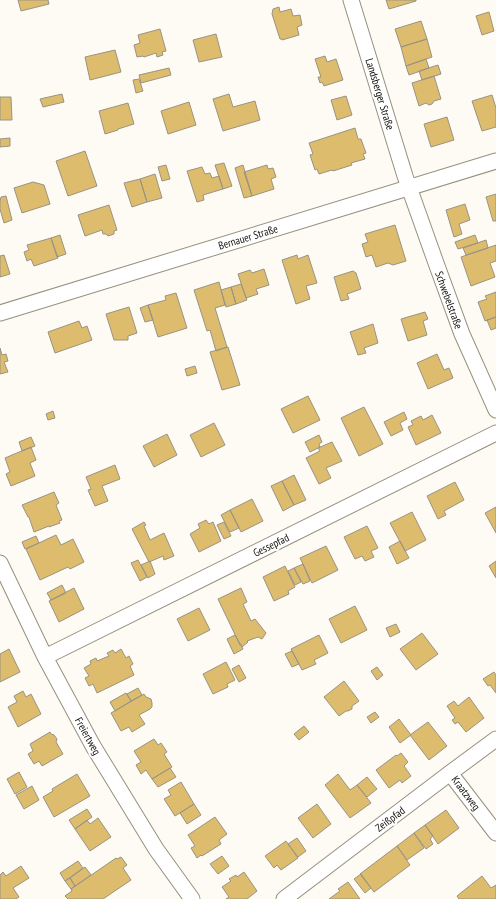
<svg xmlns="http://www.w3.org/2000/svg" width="496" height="899" font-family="'PT Sans Narrow',sans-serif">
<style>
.building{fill:#ddbd6d;stroke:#9a9382}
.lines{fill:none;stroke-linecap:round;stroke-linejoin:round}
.street-casing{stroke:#97907f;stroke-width:17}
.street{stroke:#fff;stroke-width:15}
.labels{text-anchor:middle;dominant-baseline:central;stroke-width:4;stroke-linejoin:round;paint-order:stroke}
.street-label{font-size:11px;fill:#12100a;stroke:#fff}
</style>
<rect width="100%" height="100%" fill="#fefbf4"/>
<!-- building -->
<path class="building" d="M18 0H48L49 4 21 11Z
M386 0H416V1L389 9Z
M279 7 280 12 291 9 293 16 300 15 302 25 297 27 299 35 282 40V39H280L272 14 273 9Z
M489 12 494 31 482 35 476 16Z
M421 21 427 39 401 47 395 29Z
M160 29 166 51 162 52 163 55 157 57 156 53 144 57 143 56 137 57 134 45 140 43 138 35Z
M216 34 222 57 199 62 193 40Z
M427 39 432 57 406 66 401 47Z
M115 50 121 72 90 80 85 57Z
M325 56 327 62 336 59 343 80 324 86 322 82 320 83 318 77H321L315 59Z
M426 59 429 68 409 75 406 66Z
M438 65 441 74 422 80 419 71Z
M169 68 171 75 141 83 139 75Z
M434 76 441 99 434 101 432 104 429 105 426 103 419 106 412 83Z
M139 79 143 91 136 93 133 80Z
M62 94 64 102 43 107 40 99Z
M229 94 233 107 255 101 260 120 223 131 213 99Z
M492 95 496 108V127L482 131 472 101Z
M346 96 352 115 337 120 331 100Z
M0 97H11L12 120H0Z
M189 102 196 125 168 134 161 111Z
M128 103 134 124 118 129V130L105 134 99 111Z
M447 117 454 140 431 147 424 124Z
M355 128 358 139H361L366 153 363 154 365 159 351 163 352 165 333 171 332 170 319 174 317 169 315 170 310 155 313 154 309 143Z
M10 138V146L0 147V139Z
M85 151 97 186 68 196 56 161Z
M224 163 232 186 223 189 215 165Z
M166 165 170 179 162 181 158 167Z
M243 165 252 196 244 198 235 168Z
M267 165 268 169 273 168 276 177 271 179 274 189 252 196 244 172Z
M202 167 205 174 210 173 212 178 219 176 223 189 203 195 204 200 197 202 187 171Z
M155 174 162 198 147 202 140 179Z
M140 179 147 202 132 207 124 183Z
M33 182 44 185 50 204 22 213 14 188Z
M496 194V221H493L486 197Z
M6 196 12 220 4 223 0 209V201L1 197Z
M465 204 470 220 459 224 462 234 454 237 446 210Z
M109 205 117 230 114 231V234L108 236 106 234H103L102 230 85 236 78 215Z
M395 225 406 261 393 265 388 263 376 267 372 255 366 257 362 244 368 242 365 234Z
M60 235 66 254 57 257 51 238Z
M475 235 478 243 458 249 455 242Z
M51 238 58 258 34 266 31 259 27 261 24 252 29 250 27 245Z
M486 240 488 248 466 255 463 248Z
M496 245V261L490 263 495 277 471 286 461 257Z
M4 255 10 274 0 277V256Z
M297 255 298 259 308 255 317 283 306 286 310 299 296 304 282 260Z
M264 269 269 285 256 289 258 294 246 298 238 274 250 270 252 273Z
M353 271 356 273 361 289 347 294 349 299 341 301 334 277Z
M219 282 225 305 215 308 227 347 216 351 210 330 207 331 194 290Z
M241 284 247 300 236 304 231 287Z
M231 287 236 304 226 307 221 290Z
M496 292V317L485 321 478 302 487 299 485 296Z
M176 293 187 328 158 337 148 305 166 300 165 296Z
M148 305 153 320 145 322 140 308Z
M129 307 137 333 128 336V340H114L106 314Z
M425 312 428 319 423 321 427 335 408 341 401 319Z
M496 317V328L491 330 487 320Z
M79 321 82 328 87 326 92 340 55 353 48 332Z
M373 324 378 343 364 348 366 353 358 355 350 332Z
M228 347 240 385 222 390 210 352Z
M0 348 2 355 6 354 8 361 4 362 8 372 0 374Z
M437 354 444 370 449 368 453 378 428 389 417 363Z
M195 366 197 373 187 376 185 369Z
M308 396 320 420 293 433 281 409Z
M364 407 383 444 359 456 341 418Z
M53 411 55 418 48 420 46 414Z
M404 412 407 419 400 423 403 430 391 436 384 422Z
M432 415 441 433 416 445 408 427 413 425 411 421 421 416 423 420Z
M214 423 225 445 201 457 190 435Z
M167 434 177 455 154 467 143 446Z
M319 435 322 442 319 444 320 447 310 452 305 442Z
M31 437 35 446 22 451 19 442Z
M332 442 342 461 326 468 331 478 319 484 306 458 320 451 318 448Z
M31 447 36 460 30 463 35 476 11 486 6 474 10 472 5 458Z
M115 465 120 479 102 486 108 501 95 506 88 490 91 489 86 477Z
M294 475 306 500 294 505 282 481Z
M282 481 294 505 283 511 271 486Z
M455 482 464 500 444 511 446 515 438 519 427 496Z
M54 492 59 503 56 505 62 520 59 521 60 523 49 527V526L34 532 29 517H28L22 505Z
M252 499 263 521 241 532 230 510Z
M496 507V533L485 513Z
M230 510 239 528 230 532 221 515Z
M412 512 426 540 405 551 390 523Z
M206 520 209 524 213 522 221 541 199 552 190 534 200 528 198 524Z
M144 522 146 525 144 526 150 540 164 533 174 556 164 560 163 556 149 562 132 529Z
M224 522 231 536 224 539 217 525Z
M367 526 378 548 371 551 374 557 365 561 362 556 355 559 344 537Z
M56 535 61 545 73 539 84 562 70 569 68 567 40 580 26 549Z
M36 536 39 543 25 549 22 542Z
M400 541 409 558 397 564 389 547Z
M326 546 338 570 312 583 300 558Z
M138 560 147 577 140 581 131 563Z
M150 561 155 574 148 578 141 565Z
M496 561V578L489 566Z
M303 564 310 581 303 584 294 568Z
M285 566 295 587 288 591 289 594 274 601 263 577Z
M294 568 301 582 295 585 288 571Z
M62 585 66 593 51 600 47 593Z
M74 588 84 609 59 622 49 601Z
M241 588 247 602 243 604 251 621 255 619 266 633 262 639 258 637 247 641 248 642 242 647 241 644 240 645 218 599Z
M355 606 367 630 341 643 329 619Z
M199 608 210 630 188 641 177 619Z
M396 624 400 632 390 637 386 628Z
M422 633 438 654 416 670 400 649Z
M235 635 243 649 234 654 227 639Z
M319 635 328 653 314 660 316 664 302 670 291 649Z
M9 649 20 672 0 682V654Z
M121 649 126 658 129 656 133 664 130 666 134 675 97 693 93 684 89 686 85 678 89 676 84 668 91 664 90 661 96 658 97 661 109 656 107 653 113 650 115 653Z
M292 651 299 664 292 667 285 654Z
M226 662 235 680 227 684 228 687 213 694 203 674Z
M239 665 246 678 239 682 232 669Z
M377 667 383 675 377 680 371 671Z
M494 672 496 675V693L490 685 488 686 483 679Z
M344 681 359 701 352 706V709L348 711H346L339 716 324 697Z
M138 688 142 695 131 701 127 694Z
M23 691 26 697 31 694 41 714 18 727 8 707 17 702 14 696Z
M126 693 131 701 115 711 110 702Z
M144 694 146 697 151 699 152 703V707L150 709 139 715 145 724 132 732 129 727 121 731 111 713Z
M469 697 484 718 466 732 458 722 455 724 452 720 455 718 447 706 454 701 458 706Z
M375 712 379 717 371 723 367 717Z
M399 719 411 735 400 743 389 727Z
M428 722 447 746 429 760 410 735Z
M304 726 309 732 299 740 294 734Z
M50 732 51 734 54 735 57 739 56 742 63 754 42 766 39 761 34 764 28 754 33 751 30 744Z
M154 739 158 745 161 743 167 752 164 754 172 767 152 779 146 770 141 774 136 765 141 762 134 751Z
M401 753 408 762 404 766 411 776 402 783 400 780 389 788 376 770 396 755 397 756Z
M170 768 176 777 158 787 152 779Z
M19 772 27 787 15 794 7 779Z
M77 774 90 796 54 817 43 797 53 791 52 789Z
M338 774 350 790 357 785 371 803 350 818 325 785Z
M367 777 377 789 367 797 357 785Z
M181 782 194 804 175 816 164 799 171 795 168 790Z
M32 786 39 800 24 809 16 795Z
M194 804 201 815 187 824 180 813Z
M317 804 331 824 313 838 298 818Z
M87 809 92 817 75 829 69 820Z
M446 810 459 828 438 844 425 825Z
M215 817 227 834 219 840 221 844 202 856 201 855 197 858 191 848 195 846 188 835Z
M98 818 111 837 90 851 75 829 87 820 90 824Z
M425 825 433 836 430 839 433 844 426 849 414 833Z
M414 833 424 848 407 860 397 846Z
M297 838 306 851 298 857 288 844Z
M286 841 298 858 281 870 277 865 274 868 265 856Z
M397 846 410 865 374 892 360 874Z
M222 856 229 866 218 874 210 864Z
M121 857 127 865 123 868 131 880 103 899H68L65 896 72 891 71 889 116 858 117 859Z
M78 861 83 868 65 881 60 873Z
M21 866 29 878 13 888 19 897 16 899H0V875L3 872 6 876Z
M85 867 91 875 75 886 70 878Z
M244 872 257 891 247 899H226L229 897 222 887 231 881 229 879 236 875 237 877Z
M361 874 371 888 365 893 354 879Z
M482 876 491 888 496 885V899H459L457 896Z
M70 878 75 886 71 889 65 881Z
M348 882 360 899H329L340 891 338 889Z"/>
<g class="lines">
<!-- street casing -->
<g class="street-casing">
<path id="street" d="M351 0 405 176 436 263 462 334 496 410
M0 313 496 161
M0 563 45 657 93 746 156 849 192 899
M45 657 496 433
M450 773 496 833
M284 899 450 773 496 739"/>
</g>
<!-- street -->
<use href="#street" class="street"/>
</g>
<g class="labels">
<!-- street labels -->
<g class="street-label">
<text transform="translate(380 94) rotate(73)">Landsberger Straße</text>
<text transform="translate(248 237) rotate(-17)">Bernauer Straße</text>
<text transform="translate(449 300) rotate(70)">Schwebelstraße</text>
<text transform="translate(271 545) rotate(-26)">Gessepfad</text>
<text transform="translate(88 736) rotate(61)">Freiertweg</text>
<text transform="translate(466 793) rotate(53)">Kraatzweg</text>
<text transform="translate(390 819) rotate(-37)">Zeißpfad</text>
</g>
</g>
</svg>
